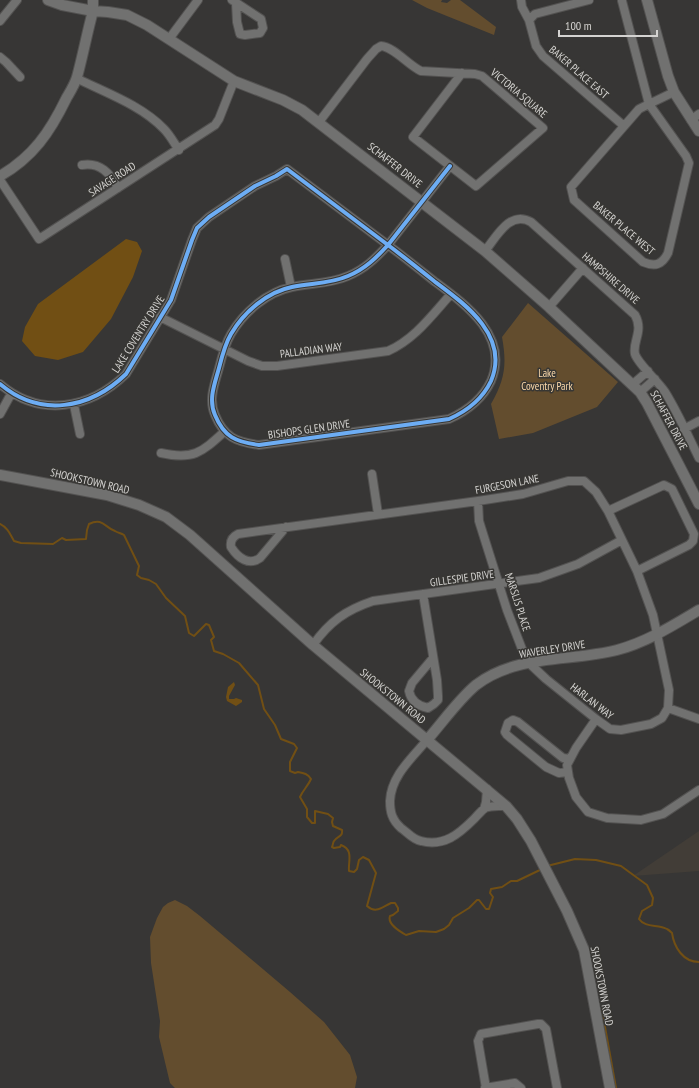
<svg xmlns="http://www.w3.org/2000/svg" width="699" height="1088" font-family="'PT Sans Narrow',sans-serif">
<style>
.built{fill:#423d37}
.green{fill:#634d2e}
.water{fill:#714f14}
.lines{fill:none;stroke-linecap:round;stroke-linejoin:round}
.stream{stroke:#714f14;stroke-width:2}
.minor-casing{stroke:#535251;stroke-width:10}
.tertiary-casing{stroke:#535251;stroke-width:12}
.minor{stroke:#717170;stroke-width:8}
.tertiary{stroke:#717170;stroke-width:10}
.cycleway-casing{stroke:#383734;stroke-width:6}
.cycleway{stroke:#6dadf4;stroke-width:4}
.labels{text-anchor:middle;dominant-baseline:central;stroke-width:3;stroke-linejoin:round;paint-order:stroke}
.street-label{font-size:11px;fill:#d4d3d1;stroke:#383734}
.park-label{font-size:11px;fill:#fbd8a9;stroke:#383734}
</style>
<rect width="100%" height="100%" fill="#373635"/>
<!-- built -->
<path class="built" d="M699 831V871L633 876Z"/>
<!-- green -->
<path class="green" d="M412 0H442L441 2 447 3 451 0H460L496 27 494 35 427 8Z
M528 303 618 382 597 407 533 433 499 439 491 404C505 379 507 365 502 337Z
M175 900 187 906 200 916 290 992 324 1022 350 1055 357 1077 355 1088H175L170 1083 159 1037 160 1021 151 963 150 937 157 918 163 907 168 903Z"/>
<!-- water -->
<path class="water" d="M126 239 137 242 142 251 133 277 111 319 83 352 58 360 35 356 22 341 25 327 38 304Z
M234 682 235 685 229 696V699H234L236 698 242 700V702L236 706 227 701 226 697 228 687Z"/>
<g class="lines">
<!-- stream -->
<path class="stream" d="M0 524C8 528 10 534 14 541L21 543 53 544 62 538 66 540 86 539 87 530 89 524C103 517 105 528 115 531 118 533 121 533 124 535L139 566 137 575 141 578 149 580 156 584 166 598 185 616 189 633 194 636 206 624 209 625 214 637 211 640 214 651 223 654 239 663 258 685 264 709 275 725 281 739 294 744 297 748 290 762V771L295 773 298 772C304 773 308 774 311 779 308 786 303 790 300 797L307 809V817L312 823H315V811L328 814 333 818 332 822 333 826 342 830C343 837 337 836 334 841 333 842 333 845 332 847L334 848 340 847 341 845C354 850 348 861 349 871L354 872 357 869 359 860 363 857 369 860 376 873 367 906C376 914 382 907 391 903H395L398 908V911L393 915 390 916C387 924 399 931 406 935L419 931 436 932 444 929 449 925 453 918 469 908 477 900H479L486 909H489L493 897 490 893 491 889 502 887 511 881H517L542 869
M547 866 575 859 596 860 621 866 647 885 653 898 652 905 642 911 639 919C645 928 658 924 667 929 669 930 670 931 672 933 674 947 683 962 699 962
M603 1006 602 1010 616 1088"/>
<!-- minor casing -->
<g class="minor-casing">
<path id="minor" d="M232 0 261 19 263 28 260 33 245 35 240 34 237 22 236 3
M521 0 522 7 529 20
M589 0 535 14 529 20 536 46 543 56 624 126
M622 1 649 104 639 109 571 187 574 200 643 262C655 267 662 265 668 253L689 163 686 156 649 104 674 92
M0 21 17 0
M169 39 198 0
M0 57 6 62 20 77
M76 78C106 93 141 105 164 129 170 135 174 143 179 150
M691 120 699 114
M319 122 367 59 376 49 381 46C394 47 408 65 421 71L475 74 482 76 543 128 476 186 413 137 462 73
M82 165C100 162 110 173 118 188
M0 180 39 239 215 125 219 119 234 81
M485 251C497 236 510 210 531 222L635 315C644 331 632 342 635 354 638 364 658 381 665 392 678 413 688 436 699 458
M285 259 291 287
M549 307 583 268
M160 317 248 361 262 366H277L388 351C415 339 432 315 451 294
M0 384C40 418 90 409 126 374L171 300 192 240 197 228 209 217 255 186 276 176 287 169 388 245C376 258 365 269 348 276 330 284 311 283 292 287 267 292 244 312 231 334 225 344 222 356 219 368 215 383 208 399 215 415 224 437 236 442 259 445L449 419C467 411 482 400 491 381 510 336 465 304 434 281 419 269 404 257 388 245L450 166
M633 384 648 371
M640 392 655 379
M74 405 80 434
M0 414 11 394
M684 429 699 421
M161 453C193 460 201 453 224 432
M372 474 378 514
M608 511 664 485 672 489 694 534 693 541 689 545 637 571
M286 527 260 558C249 566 238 558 231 547 230 541 232 537 238 534L478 501 523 494 568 481H584L596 492 608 511 637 571 653 615 669 690 668 708 662 718 651 724 621 730 610 729 596 719 546 679 529 663 522 649 507 610 484 537 479 521 478 501
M423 594 437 680 438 696V700L434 704 428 708C418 706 411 701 409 691L412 683 433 658
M313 645C329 622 346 610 373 601L539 578 578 564 622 540
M668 708 699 719
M596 719 576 748 567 765 569 778 576 797 588 812 607 818 641 820 663 814 699 790
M427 740C412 758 391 776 390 801 390 812 392 820 401 828 407 832 413 840 421 841 444 847 459 834 474 819 477 816 481 811 485 808 491 805 499 806 506 806
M568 772 559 773 546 767 507 735 505 732 508 723 513 720 518 722 563 758 570 759
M484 809 486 802 487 789
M485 1088 515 1083 521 1088
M486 1088 478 1041 481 1034 538 1024H541L546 1029 557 1088"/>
</g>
<!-- tertiary casing -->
<g class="tertiary-casing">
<path id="tertiary" d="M48 0 62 5 93 11 108 12 127 15 147 25 234 81 283 100 302 110 485 251 549 307 640 392 647 403 699 504
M647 0 668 76 674 92 699 131
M0 176C33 157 50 132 66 99 70 92 75 84 77 77 83 55 87 33 93 11V0
M0 475 107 495 139 505 166 517 190 535 313 645 506 806 517 819 531 841 567 911 584 950 610 1088
M427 740C442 723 459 699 476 685 516 654 571 662 617 650 647 642 672 626 699 610"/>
</g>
<!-- minor -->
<use href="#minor" class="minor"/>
<!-- tertiary -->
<use href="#tertiary" class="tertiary"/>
<!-- cycleway casing -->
<g class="cycleway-casing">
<path id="cycleway" d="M0 384C40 418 90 409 126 374L171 300 192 240 197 228 209 217 255 186 276 176 287 169 388 245C376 258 365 269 348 276 330 284 311 283 292 287 267 292 244 312 231 334 225 344 222 356 219 368 215 383 208 399 215 415 224 437 236 442 259 445L449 419C467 411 482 400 491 381 510 336 465 304 434 281 419 269 404 257 388 245L450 166"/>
</g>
<!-- cycleway -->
<use href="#cycleway" class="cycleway"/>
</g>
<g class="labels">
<!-- street labels -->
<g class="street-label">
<text transform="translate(579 72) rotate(41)">BAKER PLACE EAST</text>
<text transform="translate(519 93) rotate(40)">VICTORIA SQUARE</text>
<text transform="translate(395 165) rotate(38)">SCHAFFER DRIVE</text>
<text transform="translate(112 179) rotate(-33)">SAVAGE ROAD</text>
<text transform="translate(624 228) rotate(40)">BAKER PLACE WEST</text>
<text transform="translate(611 278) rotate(41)">HAMPSHIRE DRIVE</text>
<text transform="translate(138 334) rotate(-58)">LAKE COVENTRY DRIVE</text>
<text transform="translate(311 350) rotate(-7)">PALLADIAN WAY</text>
<text transform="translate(669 420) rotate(62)">SCHAFFER DRIVE</text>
<text transform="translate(309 429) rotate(-8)">BISHOPS GLEN DRIVE</text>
<text transform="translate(90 481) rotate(13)">SHOOKSTOWN ROAD</text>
<text transform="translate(507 484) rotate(-11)">FURGESON LANE</text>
<text transform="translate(462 578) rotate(-8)">GILLESPIE DRIVE</text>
<text transform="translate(518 602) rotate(72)">MARSLIS PLACE</text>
<text transform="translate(552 649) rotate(-9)">WAVERLEY DRIVE</text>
<text transform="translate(393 696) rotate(39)">SHOOKSTOWN ROAD</text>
<text transform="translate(592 701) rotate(38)">HARLAN WAY</text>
<text transform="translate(602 986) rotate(79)">SHOOKSTOWN ROAD</text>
</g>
<!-- park labels -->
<g class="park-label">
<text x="547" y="373">Lake<tspan x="547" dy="13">Coventry Park</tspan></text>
</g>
</g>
<!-- scale -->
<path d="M559 30v6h98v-6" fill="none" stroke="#d4d3d1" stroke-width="2"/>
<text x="565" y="30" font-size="12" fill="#d4d3d1" stroke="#383734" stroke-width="3" paint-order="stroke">100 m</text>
</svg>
